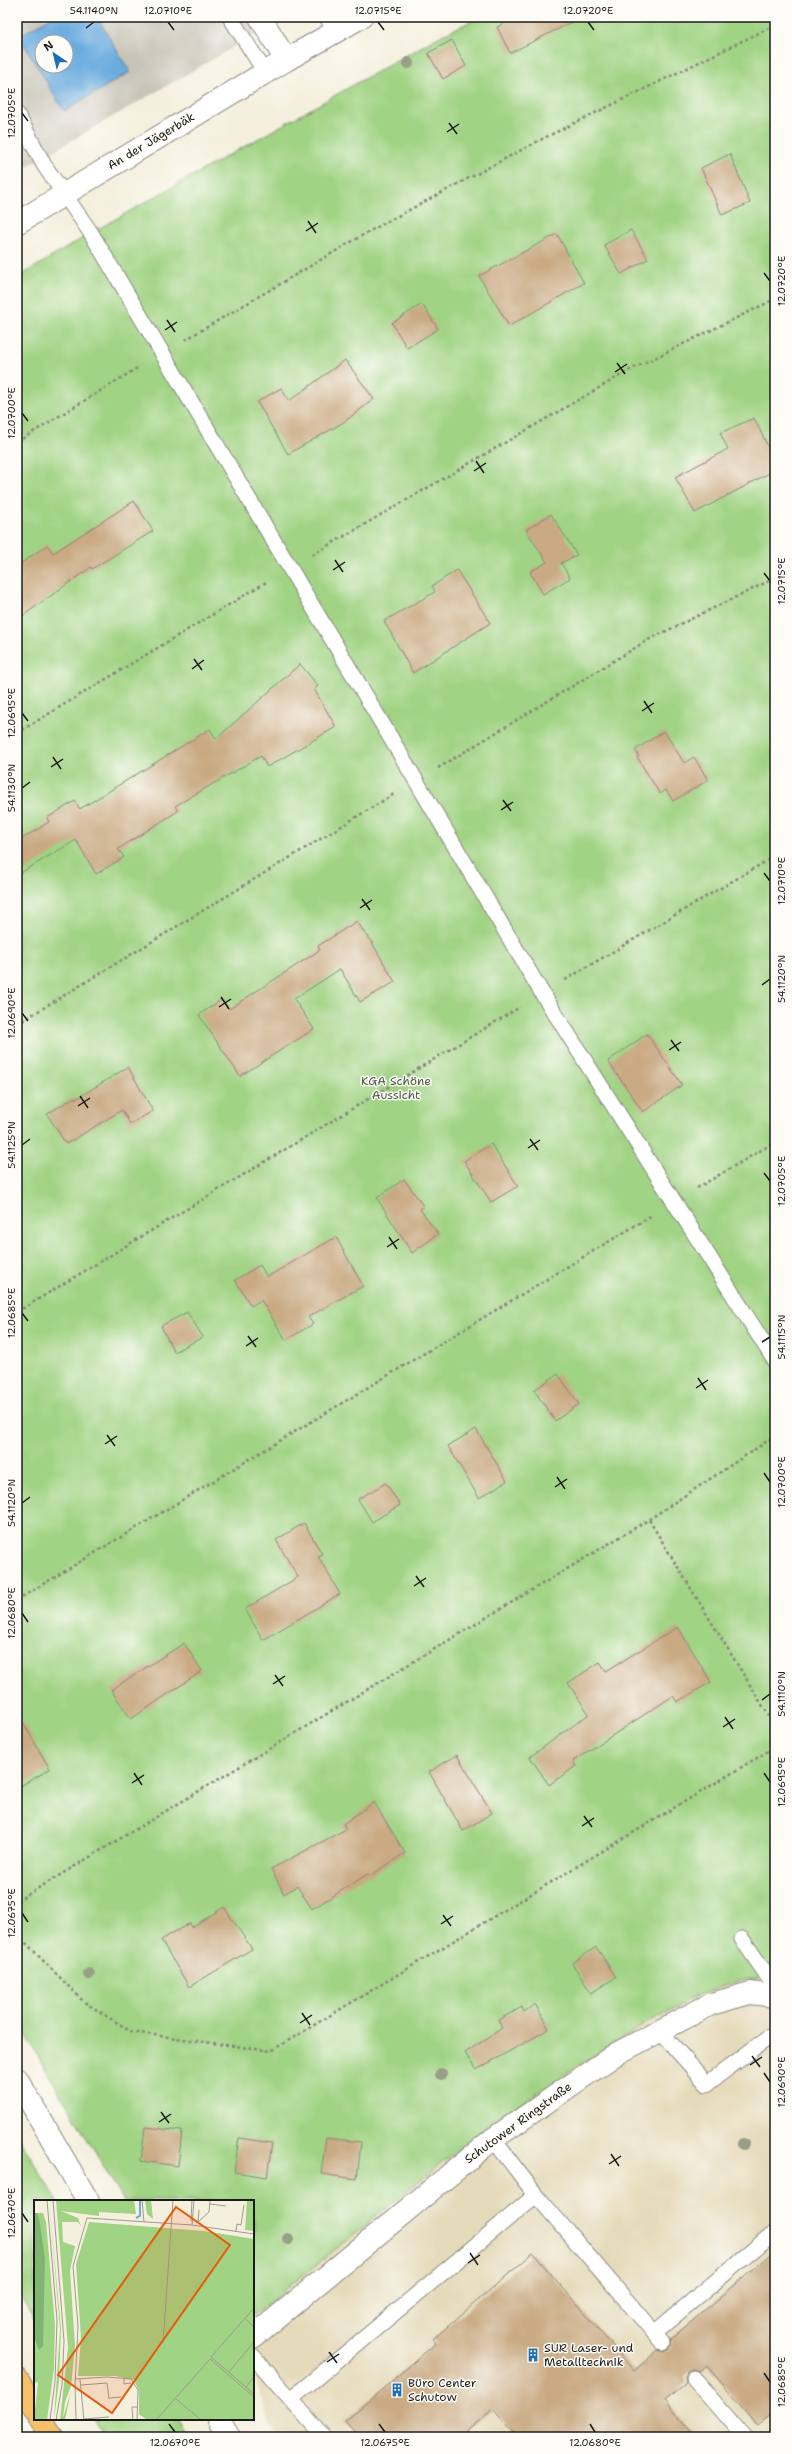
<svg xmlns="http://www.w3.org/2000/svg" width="792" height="2454" font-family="'Shantell Sans',sans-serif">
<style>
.built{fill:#e5daba}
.industrial{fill:#c7c4b8;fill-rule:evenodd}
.green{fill:#a0d383;stroke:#5e7850}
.water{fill:#6aacdf;stroke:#43647e;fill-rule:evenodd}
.building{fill:#c9aa83}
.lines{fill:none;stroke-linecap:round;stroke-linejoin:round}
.service-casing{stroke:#88867d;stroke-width:17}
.minor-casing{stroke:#88867d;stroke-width:24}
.tertiary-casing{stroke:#88867d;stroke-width:24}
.trunk-casing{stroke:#88867d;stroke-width:24}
.path{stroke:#88867d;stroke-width:2.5;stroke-dasharray:3 3;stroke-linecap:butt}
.service{stroke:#fff;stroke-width:15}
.minor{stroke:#fff;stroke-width:22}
.tertiary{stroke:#fff;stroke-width:22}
.trunk{stroke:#f6c06b;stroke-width:22}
.tree{fill:#979f87}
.ticks{fill:none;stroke:#1c1c1c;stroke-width:1.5}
.labels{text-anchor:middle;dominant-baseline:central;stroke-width:3;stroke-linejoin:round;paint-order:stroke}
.street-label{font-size:12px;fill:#1c1c1c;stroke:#fdfcf7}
.park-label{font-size:12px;fill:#4a5c40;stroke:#fdfcf7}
.poi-label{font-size:12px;fill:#1c1c1c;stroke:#fdfcf7;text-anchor:start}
.inset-river{fill:none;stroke:#6aacdf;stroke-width:2}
.inset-road{fill:none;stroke:#9e9b90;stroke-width:1}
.view{fill:#e8590c;fill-opacity:0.15;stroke:#e8590c;stroke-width:2}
.inset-edge{fill:none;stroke:#1c1c1c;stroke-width:2}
.neatline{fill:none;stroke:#1c1c1c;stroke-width:1.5}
.ticks-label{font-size:10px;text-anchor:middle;fill:#1c1c1c}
</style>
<rect width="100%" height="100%" fill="#fdfcf7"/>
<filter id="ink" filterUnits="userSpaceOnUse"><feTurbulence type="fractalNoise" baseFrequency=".025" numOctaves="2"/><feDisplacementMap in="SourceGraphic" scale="8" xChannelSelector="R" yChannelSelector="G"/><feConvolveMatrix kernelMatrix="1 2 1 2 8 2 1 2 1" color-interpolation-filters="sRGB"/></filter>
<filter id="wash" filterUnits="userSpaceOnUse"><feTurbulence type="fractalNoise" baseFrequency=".012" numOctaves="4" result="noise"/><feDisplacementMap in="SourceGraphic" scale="16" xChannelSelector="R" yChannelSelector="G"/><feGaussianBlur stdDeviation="0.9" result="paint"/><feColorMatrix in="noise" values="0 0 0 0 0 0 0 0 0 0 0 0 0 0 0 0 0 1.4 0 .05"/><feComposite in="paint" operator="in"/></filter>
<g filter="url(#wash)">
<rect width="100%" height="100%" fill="#f5f0de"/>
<!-- built -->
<path class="built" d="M775 1977V2437H279L270 2425 253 2373V2316L486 2127 573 2069 647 2023 700 1994 742 1980Z"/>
<!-- industrial -->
<path class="industrial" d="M17 17H286L17 172ZM42 42H66V66H42Z"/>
<!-- green -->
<path class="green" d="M480 17H775V1977L742 1980 700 1994 647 2023 573 2069 486 2127 253 2316V2201H124L17 2021V278L91 233 442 35Z
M17 2135 58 2201H35V2321L17 2291Z
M93 2419H178L187 2437H104Z"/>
<!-- water -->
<path class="water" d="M51 17H97L130 72 64 111 19 36ZM42 42H66V66H42Z"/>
<g id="blocks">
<!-- building -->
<path class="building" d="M516 17H582L510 53 497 27Z
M452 40 466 66 443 79 428 53Z
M730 154 750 203 722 215 701 168Z
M631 230 648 259 621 274 604 245Z
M557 234 584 283 509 326 479 276Z
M422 304 438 329 407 348 392 323Z
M345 360 374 399 344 422 288 454 257 402 281 388 289 401Z
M754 418 775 461V470L695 513 675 477 728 449 720 433Z
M134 501 153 531 92 569 91 567 17 620V566L47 545 53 553Z
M551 514 577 555 561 563 570 578 543 594 530 572 547 562 526 530Z
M457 570 490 623 413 673 384 621 435 592 432 586Z
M300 664 318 686 314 689 336 727 267 767 261 756 175 806 178 811 118 849 124 857 96 874 76 840 17 875V842L49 822 47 818 75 801 80 809 210 729 216 739Z
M664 731 684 763 694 757 708 780 673 801 666 790 660 794 637 757 639 756 635 750Z
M357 921 367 937 368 936 395 982 360 1002 340 969 294 999 314 1029 240 1076 199 1015 222 999 229 1009 320 950 318 946Z
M647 1034 682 1085 643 1112 608 1061Z
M128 1067 153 1111 130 1124 122 1110 66 1144 47 1114 75 1097 76 1099Z
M491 1144 518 1186 491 1202 464 1161Z
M404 1179 424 1207 420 1209 438 1234 412 1253 377 1198Z
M336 1237 363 1286 308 1317 313 1324 286 1340 261 1300 251 1306 235 1280 260 1265 267 1277Z
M187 1312 203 1337 174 1352 161 1326Z
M558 1374 579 1404 555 1421 534 1390Z
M476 1429 507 1481 479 1498 448 1446Z
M386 1483 400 1505 372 1522 358 1499Z
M304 1523 322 1554 318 1556 340 1594 263 1640 245 1609 298 1577 276 1540Z
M678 1627 711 1682 677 1702 673 1696 573 1761 576 1766 549 1785 530 1757 589 1714 568 1683 600 1662 606 1671Z
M184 1643 202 1671 131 1719 111 1690Z
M17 1712 50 1769 17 1788Z
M457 1755 492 1813 463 1831 429 1772Z
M374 1802 405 1853 370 1876 368 1874 312 1909 297 1886 284 1894 271 1869 346 1829 343 1824Z
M224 1907 252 1949 189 1987 161 1940 190 1923 192 1927Z
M596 1947 616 1977 591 1993 572 1963Z
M535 2004 549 2029 476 2070 465 2053 502 2028 498 2020 522 2007 524 2012Z
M145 2127 182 2131 178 2166 141 2161Z
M239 2138 272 2143 267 2177 234 2172Z
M326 2138 361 2142 357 2179 321 2174Z
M775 2251V2411L757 2425 707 2366 700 2372 693 2370 688 2372 685 2376 686 2383 665 2401 696 2437H517L493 2409 460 2437H359L345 2421 436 2343 433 2339 533 2253 634 2371 658 2350 664 2352 669 2350 672 2346 671 2339Z"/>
</g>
</g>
<g filter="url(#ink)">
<use href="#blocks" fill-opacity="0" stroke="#88867d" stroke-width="1"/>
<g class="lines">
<!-- service casing -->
<g class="service-casing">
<path id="service" d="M230 17 265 72
M327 17 335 32
M17 114 44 165 91 233 542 993 775 1361
M742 1939 775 1987
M659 2030 707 2084 769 2037
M493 2139 536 2195
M654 2333 771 2235
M253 2356 324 2437
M694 2379 744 2437
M291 2399 536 2195 663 2343"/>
</g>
<!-- minor casing -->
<g class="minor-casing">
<path id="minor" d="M260 17 286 60
M17 2079 88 2201
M253 2337 493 2139 616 2054 711 2004 750 1993 775 1996
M218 2419 229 2437"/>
</g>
<!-- tertiary casing -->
<g class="tertiary-casing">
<path id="tertiary" d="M17 223 286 60 361 17"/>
</g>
<!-- trunk casing -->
<g class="trunk-casing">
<path id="trunk" d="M17 2379 35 2409
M41 2419 52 2437"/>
</g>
<!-- path -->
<path class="path" d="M185 340 368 232 542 139 775 25
M17 442 139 367
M312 555 628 371 775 299
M17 733 268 581
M438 768 648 640 775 578
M565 980 775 856
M17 1024 394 794
M697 1188 775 1142
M17 1312 520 1007
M649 1520 775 1726
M17 1600 651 1216
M17 1901 648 1520 775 1436
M17 1934 84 2002 132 2032 271 2051 775 1747"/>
<!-- service -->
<use href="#service" class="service"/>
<!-- minor -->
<use href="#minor" class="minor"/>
<!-- tertiary -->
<use href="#tertiary" class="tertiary"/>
<!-- trunk -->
<use href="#trunk" class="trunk"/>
</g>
<!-- trees -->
<g class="tree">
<circle cx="408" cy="63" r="6"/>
<circle cx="89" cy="1974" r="6"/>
<circle cx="441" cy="2074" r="6"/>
<circle cx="743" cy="2144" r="6"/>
<circle cx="288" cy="2239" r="6"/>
</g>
</g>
<!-- ticks -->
<path class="ticks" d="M168 22 174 30M378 22 384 30M588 22 594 30M86 28 94 22M22 113 28 121M449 123 457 134M447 132 459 124M308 221 316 233M306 231 318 223M764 273 770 281M167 320 175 332M165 330 177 322M617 363 625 374M615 372 627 364M22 413 28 421M476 461 484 473M474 471 486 463M335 560 343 572M333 570 345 562M764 573 770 581M194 659 202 670M192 669 204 660M644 701 652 713M642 711 654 703M22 713 28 721M53 757 61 769M51 767 63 759M22 788 30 782M503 800 511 811M501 810 513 802M764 873 770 881M362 899 370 910M360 908 372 900M762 985 770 979M221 997 229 1009M219 1007 231 999M22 1013 28 1021M671 1040 679 1051M669 1050 681 1042M80 1096 88 1108M78 1106 90 1098M530 1139 538 1150M22 1145 30 1139M528 1148 540 1140M764 1173 770 1181M389 1237 397 1249M387 1247 399 1239M22 1313 28 1321M248 1336 256 1347M762 1342 770 1337M246 1346 258 1338M698 1378 706 1390M696 1388 708 1380M107 1435 115 1446M105 1444 117 1436M764 1473 770 1482M557 1477 565 1489M555 1487 567 1479M22 1503 30 1497M416 1576 424 1587M414 1586 426 1578M22 1613 28 1622M275 1675 283 1686M273 1684 285 1676M762 1700 770 1694M725 1717 733 1729M723 1727 735 1719M134 1773 142 1785M764 1773 770 1782M132 1783 144 1775M584 1816 592 1827M582 1826 594 1818M22 1913 28 1922M443 1915 451 1926M441 1924 453 1916M302 2013 310 2025M300 2023 312 2015M752 2056 760 2067M750 2065 762 2057M764 2073 770 2082M161 2112 169 2123M159 2122 171 2114M611 2154 619 2166M609 2164 621 2156M22 2213 28 2222M470 2253 478 2265M468 2263 480 2255M329 2352 337 2363M327 2362 339 2354M764 2373 770 2382M169 2424 175 2432M379 2424 385 2432M590 2424 595 2432"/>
<!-- icons -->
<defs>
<g id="building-bare" transform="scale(1.08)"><path d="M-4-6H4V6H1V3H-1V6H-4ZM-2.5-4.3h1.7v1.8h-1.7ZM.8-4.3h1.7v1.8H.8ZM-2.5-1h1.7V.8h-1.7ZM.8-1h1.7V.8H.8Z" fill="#1f6fb2" stroke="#fdfcf7" stroke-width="2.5" paint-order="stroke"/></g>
</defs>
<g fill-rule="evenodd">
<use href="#building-bare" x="533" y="2355"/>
<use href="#building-bare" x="397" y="2390"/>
</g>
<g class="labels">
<!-- street labels -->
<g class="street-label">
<text transform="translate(151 141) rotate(-31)">An der Jägerbäk</text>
<text transform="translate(518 2123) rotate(-36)">Schutower Ringstraße</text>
</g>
<!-- park labels -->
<g class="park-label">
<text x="396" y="1081">KGA Schöne<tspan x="396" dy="14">Aussicht</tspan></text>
</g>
<!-- poi labels -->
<g class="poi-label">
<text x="544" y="2348">SUR Laser- und<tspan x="544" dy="14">Metalltechnik</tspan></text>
<text x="408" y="2383">Büro Center<tspan x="408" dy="14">Schutow</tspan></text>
</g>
</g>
<!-- overview -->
<g transform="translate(34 2200)">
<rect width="220" height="220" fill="#f5f0de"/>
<path d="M15 0 27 129 25 181 20 220 26 129ZM22 0H100L102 14 65 12V16L27 11 44 18 47 26 44 22H28L29 42 41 46 36 71 41 146 37 186 31 202 29 218 37 191 31 220H26L34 147ZM111 0H117L119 19 113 14ZM213 0H220V31L211 30ZM3 13H9L12 22 21 125 20 168 13 220H0L4 182 0 183V138L1 147 11 57ZM55 22 170 31 220 39V220H113L105 214V191L100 180 82 176H44L47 138 42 64Z" fill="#a0d383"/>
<path d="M0 13H3L5 18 11 57 9 146 5 150 0 138Z" fill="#80b571"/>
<path class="inset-river" d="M102 18 106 16V0"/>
<path class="inset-road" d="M13 0 23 120 21 181 16 220M19 0 30 141 28 185 22 220M108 0 110 22M176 4 192 6M157 21 158 0M164 22 175 12 176 0M164 22 165 10M158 25 160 0M202 31 203 24 207 25 210 5M220 108 177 157 220 194M211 118 220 127M129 143 139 0M195 172 220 142M90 178V184L97 183M41 179 73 177 97 179 104 190 103 220M46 179 50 220M47 185 73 183 75 199M212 187 220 177M75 198 87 197M142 199 167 220M50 219 75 217M42 220 41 185 44 126 39 66 53 18 158 25 220 34M99 220 98 207H104M122 220 176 159 220 197"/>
<path class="view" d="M142 7 196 45 78 213 24 175Z"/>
<rect width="220" height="220" class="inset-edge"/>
</g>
<!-- margin -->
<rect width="792" height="2454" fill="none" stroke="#fdfcf7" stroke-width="44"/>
<!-- north arrow -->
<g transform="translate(54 54) rotate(325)"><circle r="19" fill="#fdfcf7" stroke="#a3a29f"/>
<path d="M0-3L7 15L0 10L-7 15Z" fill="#1f6fb2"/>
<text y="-6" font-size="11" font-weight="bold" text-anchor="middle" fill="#1c1c1c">N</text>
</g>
<rect x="22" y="22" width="748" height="2410" class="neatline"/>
<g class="ticks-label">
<text x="94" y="14">54.1140°N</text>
<text x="168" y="14">12.0710°E</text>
<text x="378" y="14">12.0715°E</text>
<text x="588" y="14">12.0720°E</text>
<text transform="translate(11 113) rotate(-90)" y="4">12.0705°E</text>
<text transform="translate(781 281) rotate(-90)" y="4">12.0720°E</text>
<text transform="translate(11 413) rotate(-90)" y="4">12.0700°E</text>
<text transform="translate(781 581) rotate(-90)" y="4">12.0715°E</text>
<text transform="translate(11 713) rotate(-90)" y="4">12.0695°E</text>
<text transform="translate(11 788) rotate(-90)" y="4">54.1130°N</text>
<text transform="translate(781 881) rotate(-90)" y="4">12.0710°E</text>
<text transform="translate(781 979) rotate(-90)" y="4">54.1120°N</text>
<text transform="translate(11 1013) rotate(-90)" y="4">12.0690°E</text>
<text transform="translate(11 1145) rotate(-90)" y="4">54.1125°N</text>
<text transform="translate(781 1181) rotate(-90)" y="4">12.0705°E</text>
<text transform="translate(11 1313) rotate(-90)" y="4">12.0685°E</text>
<text transform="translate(781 1337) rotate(-90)" y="4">54.1115°N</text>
<text transform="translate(781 1482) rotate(-90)" y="4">12.0700°E</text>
<text transform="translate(11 1503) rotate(-90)" y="4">54.1120°N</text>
<text transform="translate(11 1613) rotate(-90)" y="4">12.0680°E</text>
<text transform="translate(781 1694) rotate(-90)" y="4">54.1110°N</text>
<text transform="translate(781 1782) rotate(-90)" y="4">12.0695°E</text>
<text transform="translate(11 1913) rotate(-90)" y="4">12.0675°E</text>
<text transform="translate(781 2082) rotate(-90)" y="4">12.0690°E</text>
<text transform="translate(11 2213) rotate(-90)" y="4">12.0670°E</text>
<text transform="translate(781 2382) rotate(-90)" y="4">12.0685°E</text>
<text x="175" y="2446">12.0670°E</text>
<text x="385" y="2446">12.0675°E</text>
<text x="595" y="2446">12.0680°E</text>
</g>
</svg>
